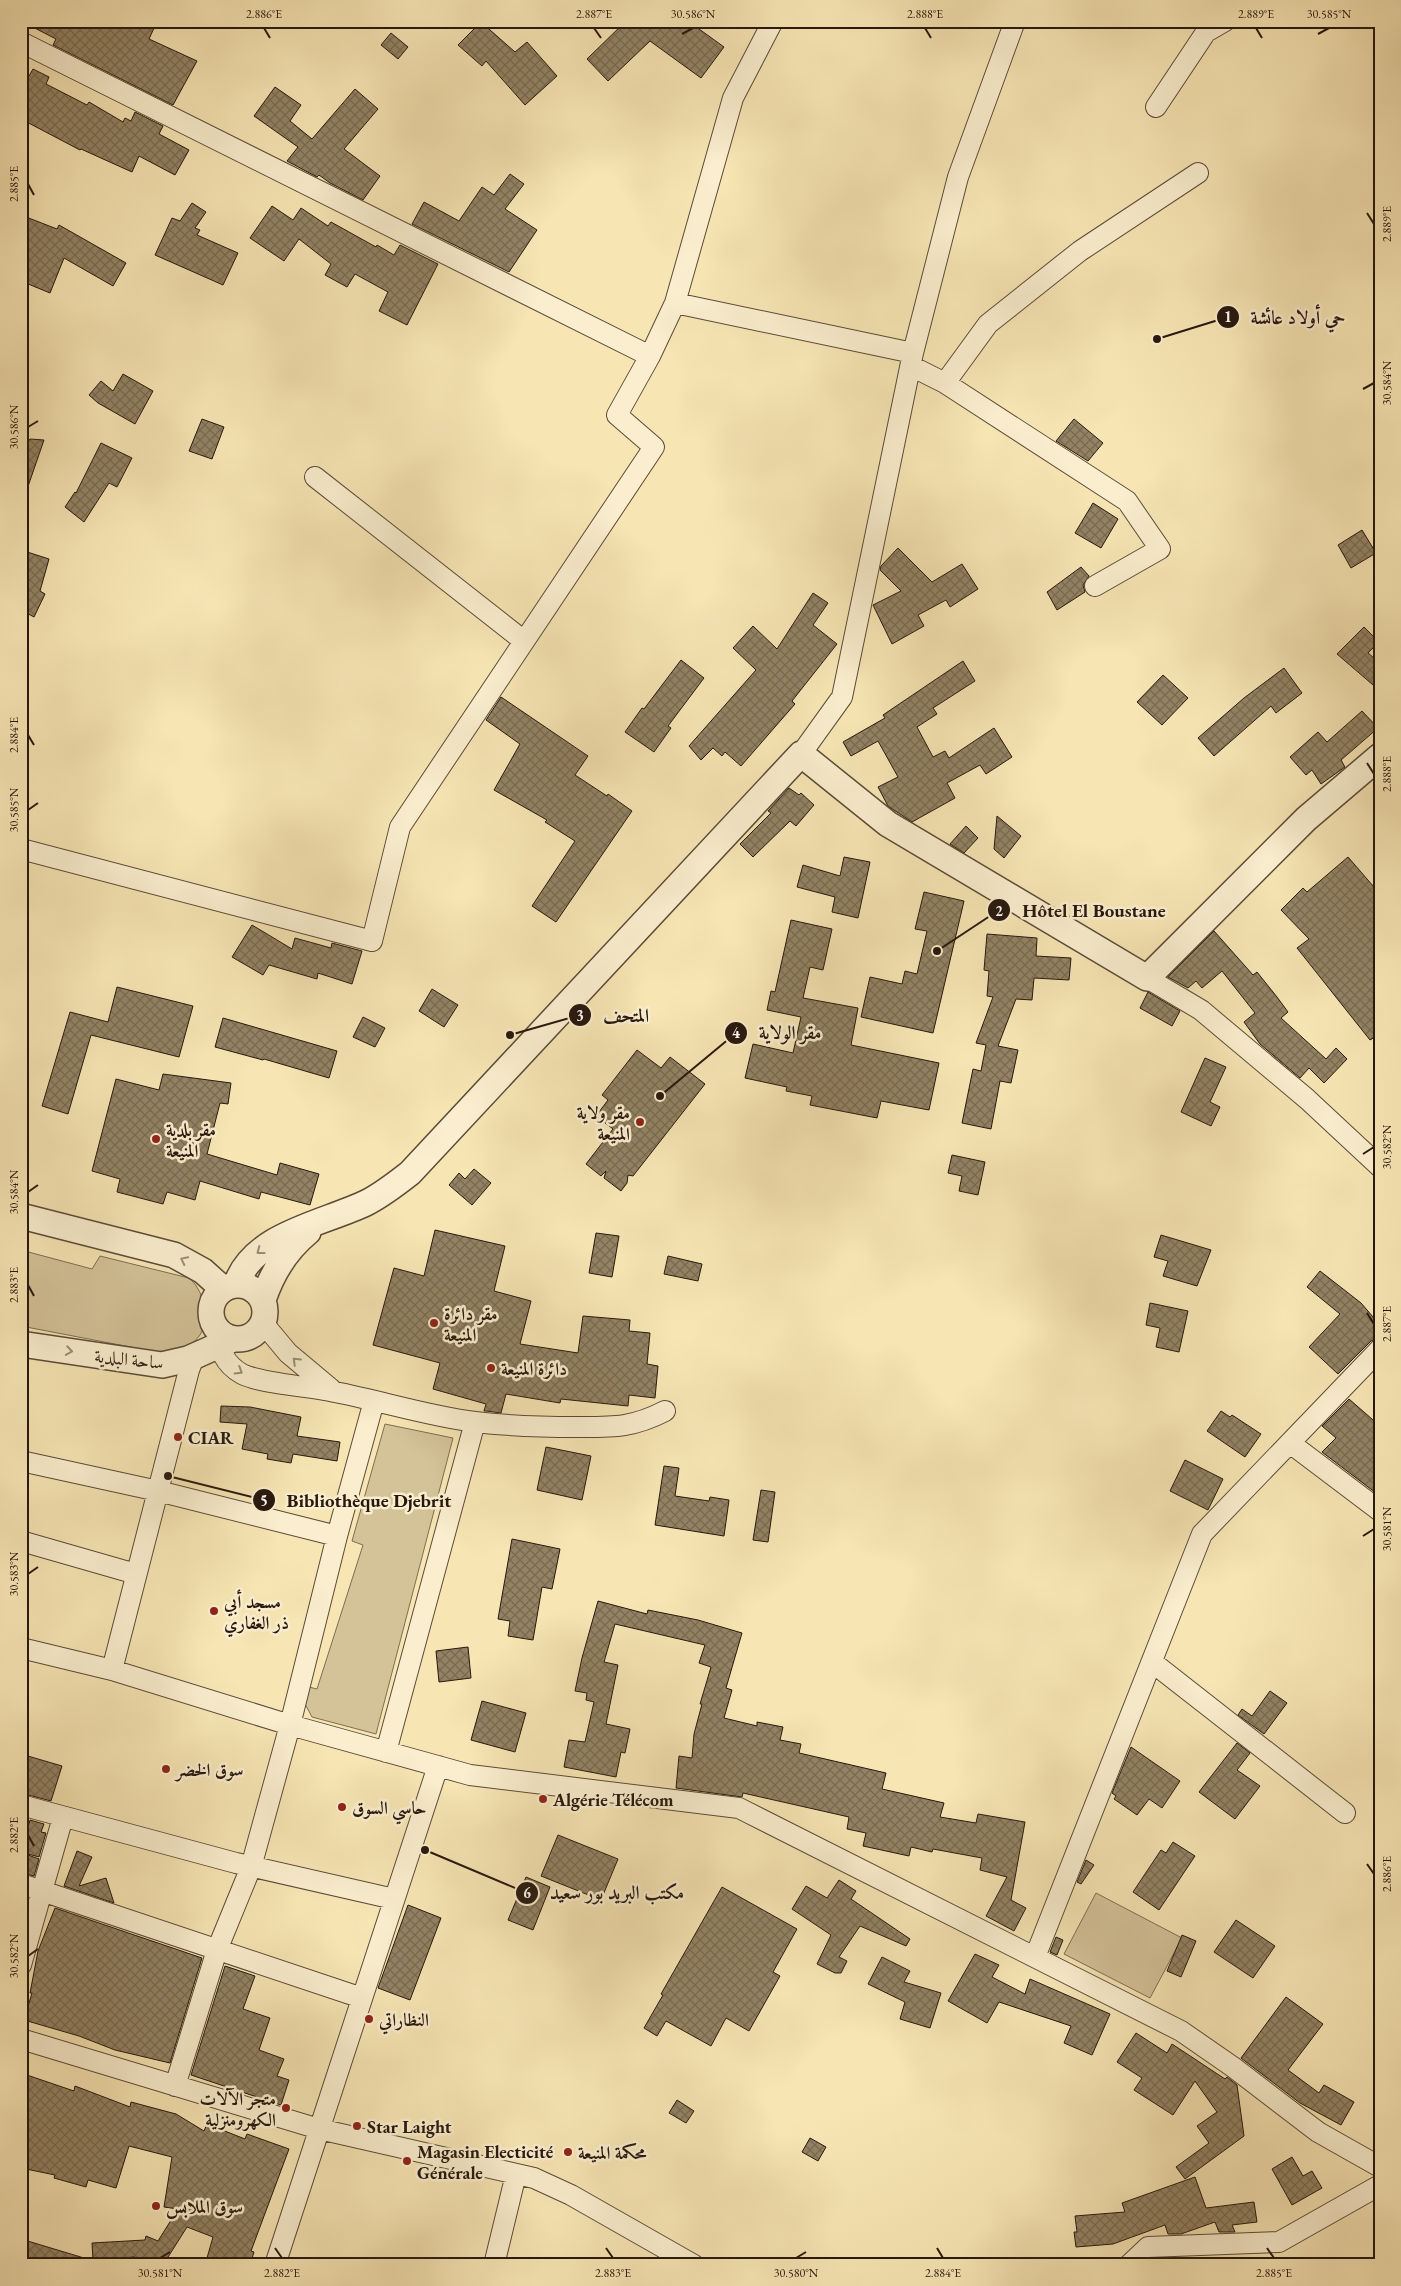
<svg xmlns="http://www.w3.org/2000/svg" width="1401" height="2286" font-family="'EB Garamond',Amiri,serif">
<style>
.green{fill:#d4c298;stroke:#7e6d53}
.building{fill:url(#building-cross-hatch);stroke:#27180e}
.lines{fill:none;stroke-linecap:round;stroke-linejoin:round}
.minor-casing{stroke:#5b4b38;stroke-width:22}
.tertiary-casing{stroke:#5b4b38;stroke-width:28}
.minor{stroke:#faeece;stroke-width:20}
.tertiary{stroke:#faeece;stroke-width:25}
.oneway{stroke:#9b8e78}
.ticks{fill:none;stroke:#27180e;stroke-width:2}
.poi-dot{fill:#8f2418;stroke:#faeece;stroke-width:2}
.labels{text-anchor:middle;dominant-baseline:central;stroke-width:5;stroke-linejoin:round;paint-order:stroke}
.poi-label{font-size:18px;font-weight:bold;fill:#27180e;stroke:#faeece;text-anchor:start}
.street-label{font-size:18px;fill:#27180e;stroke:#faeece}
.leader{fill:none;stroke:#27180e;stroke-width:2}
.callout-dot{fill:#27180e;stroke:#faeece;stroke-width:2}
.mark-label{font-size:15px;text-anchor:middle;font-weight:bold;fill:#fff}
.callout-label{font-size:19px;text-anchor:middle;font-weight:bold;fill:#27180e;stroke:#faeece;stroke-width:5;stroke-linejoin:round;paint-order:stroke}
.neatline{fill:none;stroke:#27180e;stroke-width:2}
.ticks-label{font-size:12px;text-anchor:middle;fill:#27180e}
</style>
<defs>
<pattern id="building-cross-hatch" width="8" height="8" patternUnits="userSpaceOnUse" patternTransform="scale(1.25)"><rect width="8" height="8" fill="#938364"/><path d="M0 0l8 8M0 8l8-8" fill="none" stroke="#786a51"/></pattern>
</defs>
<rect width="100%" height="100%" fill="#f7e5b4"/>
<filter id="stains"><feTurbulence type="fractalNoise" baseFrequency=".004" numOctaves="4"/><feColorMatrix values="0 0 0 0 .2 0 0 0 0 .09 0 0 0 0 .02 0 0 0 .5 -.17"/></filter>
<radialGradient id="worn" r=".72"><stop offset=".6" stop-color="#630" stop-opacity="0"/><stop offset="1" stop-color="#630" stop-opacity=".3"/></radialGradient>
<!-- green -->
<path class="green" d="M21 1250 92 1269 100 1256 189 1278C203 1289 211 1318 200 1335 194 1344 181 1350 172 1355L21 1326Z
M385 1424 453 1438 376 1734 312 1717 304 1702 305 1686 317 1689 363 1545 352 1541Z
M1096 1893 1182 1938 1150 1998 1064 1954Z"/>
<!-- building -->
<path class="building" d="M21 21H145L155 26 149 39 197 61 173 105 53 45 56 39Z
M626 21H688L724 47 701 78 650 41 608 81 587 59Z
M481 22 515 52 527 42 557 76 525 105 486 61 482 66 458 45Z
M391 33 408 47 398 59 381 45Z
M33 69 49 77 46 84 87 105 89 102 123 122 125 118 131 121 135 112 163 126 159 134 189 150 175 175 139 156 132 172 81 149 80 150 21 119V90Z
M275 87 301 105 290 121 312 139 355 89 378 109 344 149 380 176 363 200 330 183 319 175 317 177 287 161 298 147 254 116Z
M510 174 524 184 505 209 537 230 509 272 412 224 424 202 459 221 482 187 494 195Z
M192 203 206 212 195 228 200 230 197 235 238 253 223 285 155 255 172 218 180 221Z
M272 206 293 220 301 208 328 226 331 222 376 247 377 245 394 255 400 245 438 264 407 325 379 311 388 292 355 274 347 287 325 275 331 264 299 239 284 261 250 238Z
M21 215 57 229 59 225 126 263 113 286 64 258 50 293 21 281Z
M123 374 153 391 135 424 98 403 89 395 101 381 113 391Z
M202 419 224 427 212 459 189 451Z
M1074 419 1103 443 1088 461 1056 441Z
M30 439 44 440 24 498H21V450Z
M101 443 132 458 117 487 109 483 84 522 65 507 75 492 76 493Z
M1093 503 1118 519 1101 548 1075 533Z
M1362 530 1376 553 1351 568 1338 545Z
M898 548 932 582 962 564 978 589 950 607 946 600 918 615 924 626 892 644 873 605 901 591 880 570 881 566Z
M21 550 49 559 40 591 45 594 34 617 21 610Z
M1081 567 1089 576 1083 585 1085 592 1057 610 1047 592Z
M813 593 828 603 813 625 837 644 792 701 795 704 741 766 725 752 722 756 713 748 701 760 689 746 756 670 733 648 753 626 777 649Z
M1364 627 1379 642 1368 653 1380 663V691L1337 654Z
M681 660 704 678 668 726 671 728 654 752 625 732 642 708 644 709Z
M963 661 975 681 933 708 937 714 917 727 933 757 945 751 949 758 994 728 1012 757 986 774 980 765 947 783 955 798 912 822 888 806 878 787 898 777 878 741 851 756 843 742 885 718 883 715Z
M1284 668 1302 693 1276 713 1271 706 1214 756 1198 738 1244 698Z
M1163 675 1188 698 1162 725 1137 702Z
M501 697 588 756 575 775 607 796 608 794 632 811 556 922 532 906 575 841 545 822 547 820 494 790 520 744 486 720Z
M1362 711 1378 728 1341 760 1345 767 1321 784 1312 770 1306 775 1290 757 1318 732 1327 742Z
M789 788 799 795 801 793 814 805 796 826 790 821 753 857 740 844 771 813 768 811Z
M997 816 1021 836 1004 858 994 849Z
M966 826 978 838 964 853 950 844Z
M844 857 870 862 858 918 832 912 835 897 797 887 803 865 840 876Z
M1348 857 1380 894V1034L1370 1040 1297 948 1309 939 1281 910 1303 888 1307 892Z
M924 892 964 901 933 1033 861 1017 870 977 902 984 905 971 917 974 927 931 915 929Z
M791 920 832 929 823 970 810 967 803 998 858 1008 851 1045 939 1063 929 1110 881 1101 877 1118 810 1105 812 1096 786 1091 787 1087 745 1078 753 1044 793 1053 801 1017 767 1010 771 991 775 992Z
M252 925 292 949 295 938 331 948 332 943 362 951 352 984 318 973 317 979 269 965 263 975 232 957Z
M1214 931 1253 975 1257 972 1277 997 1288 1012 1281 1018 1326 1059 1336 1048 1347 1059 1324 1083 1309 1068 1300 1078 1260 1044 1244 1022 1255 1013 1222 971 1202 988 1196 981 1188 988 1168 977Z
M987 934 1037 938 1036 956 1071 958 1069 980 1034 978 1032 1000 1016 999 998 1046 1018 1050 1011 1083 1000 1081 991 1129 962 1123 973 1069 981 1071 986 1045 976 1043 993 997 987 996 989 971 984 970Z
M117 987 193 1006 179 1057 91 1035 68 1114 42 1106 70 1012 108 1022Z
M432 989 458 1005 444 1027 419 1011Z
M1148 992 1180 1011 1172 1026 1140 1008Z
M363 1017 385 1028 375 1047 353 1037Z
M223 1018 337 1051 329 1078 264 1059 263 1060 215 1047Z
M637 1050 661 1068 670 1057 705 1084 633 1176 628 1175 627 1183 621 1191 604 1178 606 1171 601 1176 586 1164 613 1129 596 1116 608 1100 602 1095Z
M1205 1058 1226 1067 1210 1102 1220 1107 1211 1126 1181 1112Z
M163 1074 231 1083 228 1104 220 1103 207 1154 277 1175 280 1163 319 1174 310 1205 261 1192 259 1199 200 1181 195 1200 167 1192 163 1204 117 1192 120 1179 92 1171 116 1079 159 1090Z
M952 1155 985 1162 978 1195 959 1191 962 1176 948 1173Z
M474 1169 491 1183 472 1205 449 1185 459 1173 465 1179Z
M435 1230 505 1246 494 1291 531 1301 520 1344 578 1353 583 1316 630 1320 629 1331 650 1333 647 1364 658 1366 655 1398 629 1395 628 1406 561 1399 560 1403 506 1394 501 1413 486 1411H484L486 1404 433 1389 440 1363 373 1345 394 1268 424 1276Z
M596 1233 619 1236 612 1277 589 1273Z
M1161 1235 1211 1250 1197 1286 1163 1276 1168 1261 1154 1257Z
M668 1256 702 1264 698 1281 664 1274Z
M1320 1271 1361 1303 1380 1325V1337L1371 1341 1338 1374 1309 1347 1340 1314 1307 1287Z
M1150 1303 1188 1311 1179 1352 1156 1347 1160 1328 1146 1325Z
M1349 1399 1380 1426V1496L1322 1452 1336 1438 1322 1426Z
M221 1406 250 1407 301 1417 297 1436 340 1442 337 1461 293 1454 291 1463 267 1459 268 1454 242 1449 247 1424 220 1422Z
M1221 1411 1230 1417 1232 1415 1261 1434 1245 1457 1207 1431Z
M546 1447 591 1456 582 1500 537 1490Z
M1185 1460 1223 1479 1208 1510 1170 1491Z
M664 1466 679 1468 675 1496 709 1501 710 1497 729 1500 724 1536 655 1525Z
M761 1490 775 1492 768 1542 753 1540Z
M512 1539 560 1549 552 1589 542 1587 533 1640 508 1636 510 1621 498 1619Z
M598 1601 647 1614 648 1610 698 1620 742 1633 726 1688 732 1690 724 1718 757 1726V1722L783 1727 780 1740 801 1744 799 1753 886 1773 882 1789 944 1803 940 1817 976 1823 978 1814 1025 1822 1011 1900 1026 1908 1014 1931 986 1916 1007 1877 980 1870 982 1858 933 1849 932 1852 911 1847 909 1856 863 1846 866 1833 847 1829 849 1817 743 1793 742 1797 676 1788 679 1756 692 1758 694 1734 702 1704H700L711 1667 699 1663 705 1645 615 1624 604 1662 618 1665 606 1724 630 1729 625 1753 621 1752 616 1777 564 1767 569 1740 585 1742 594 1702 586 1700 587 1693 575 1691 582 1658Z
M468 1647 471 1678 439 1682 436 1651Z
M1270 1691 1287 1703 1264 1734 1238 1715 1242 1709 1252 1716Z
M482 1701 526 1713 515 1752 471 1740Z
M1237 1743 1250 1753 1237 1770 1260 1786 1235 1819 1199 1792Z
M1131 1747 1180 1781 1162 1808 1149 1799 1137 1815 1114 1799 1116 1796 1112 1793Z
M21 1754 62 1766 51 1801 21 1793Z
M30 1820 44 1824 41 1832 46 1833 39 1857 21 1852Z
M558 1835 618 1859 601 1900 541 1876Z
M1173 1842 1195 1856 1159 1910 1133 1892 1161 1850 1166 1853Z
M77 1851 92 1857 79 1886 106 1878 114 1903 64 1886Z
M28 1855 39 1859 34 1876 23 1873Z
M1086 1860 1094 1865 1081 1884 1077 1882Z
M526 1877 550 1887 533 1930 508 1920Z
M839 1880 856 1891 851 1899 910 1939 906 1946 860 1926 839 1957 847 1961 841 1973H835L817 1964 831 1935 792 1909 806 1886 827 1898Z
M722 1887 797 1929 773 1972 780 1976 749 2031 726 2018 711 2046 666 2021 657 2036 644 2028 663 1995 661 1994Z
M21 1897 27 1899 22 1918 21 1917Z
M408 1905 441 1918 410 2000 378 1988Z
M55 1908 202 1958 170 2063 115 2050 79 2036 24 2020 32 1993H30L38 1951Z
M1236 1920 1275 1946 1253 1978 1214 1952Z
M1182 1935 1196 1941 1181 1977 1167 1971Z
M1056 1937 1063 1940 1057 1955 1050 1952Z
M975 1954 999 1965 992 1977 1025 1994 1030 1979 1110 2014 1092 2055 1064 2043 1071 2026 999 2002 987 2023 948 2001Z
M882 1957 910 1971 904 1982 941 1993 930 2028 900 2019 905 2002 868 1984Z
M225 1966 255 1976 243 2009 270 2018 259 2050 284 2059 277 2076 289 2080 281 2105 191 2075Z
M1286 1997 1323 2024 1288 2070 1319 2093 1324 2085 1354 2102 1341 2125 1300 2103 1241 2058Z
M1136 2033 1167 2053 1172 2044 1225 2079 1227 2077 1237 2085 1244 2136 1185 2179 1176 2167 1209 2143 1197 2126 1217 2112 1195 2081 1173 2115 1134 2090 1142 2078 1117 2062Z
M21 2073 74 2091 75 2086 130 2107 131 2102 176 2114 204 2131 207 2124 245 2139 247 2134 289 2149 251 2251 254 2252 250 2265H205L213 2237 187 2227 163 2265H155L134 2257 93 2260 92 2243 145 2240 146 2236 158 2241 178 2209 164 2207 172 2157 129 2146 116 2188 88 2180 86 2187 54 2178 55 2175 21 2168Z
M677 2100 694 2111 686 2123 669 2113Z
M810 2138 826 2147 818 2161 802 2152Z
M1292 2157 1303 2176 1312 2171 1322 2188 1292 2205 1272 2169Z
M1195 2177 1206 2208 1254 2202 1257 2222 1232 2225 1235 2232H1219L1215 2222 1181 2234H1168L1165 2225 1113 2244 1076 2247 1074 2232H1077L1075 2216 1125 2212 1122 2203Z
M21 2239 94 2261 93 2265H21Z"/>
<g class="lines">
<!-- minor casing -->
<g class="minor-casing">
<path id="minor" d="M21 42 650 356
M1156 107 1206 32 1225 21
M675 303 913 353
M911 366 945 383 1127 501 1160 549 1095 586
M945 383 988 324 1080 251 1198 173
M315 477 524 641
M801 754 842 697 913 353 958 177 1015 21
M21 849 372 941 400 827 654 447 617 415 650 356 675 303 733 98 773 21
M1147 978 1201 1010 1307 1099 1380 1167
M263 1323 288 1353 331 1389
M217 1330C219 1349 224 1364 242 1374 262 1384 310 1386 335 1392 381 1401 428 1416 475 1422 509 1426 544 1427 577 1427 613 1427 632 1428 665 1411
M1290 1443 1380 1511
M21 1461 158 1491 337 1536
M21 1541 136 1574
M21 1648 112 1670 290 1725 470 1775 739 1808 1181 2031 1233 2067 1318 2132 1380 2167
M1152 1662 1345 1813
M112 1670 189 1370 194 1357
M386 1752 475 1422
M21 1805 236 1863 394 1899
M21 1884 362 1998
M1035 1957 1202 1534 1380 1349
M21 1965 63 1817
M21 2039 319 2129 534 2178 571 2195 694 2265
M175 2086 217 1950 251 1867 290 1725 337 1536 374 1401
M275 2265 438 1766
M494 2265 516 2174
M1129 2265 1148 2247 1279 2242 1380 2185"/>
</g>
<!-- tertiary casing -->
<g class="tertiary-casing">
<path id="tertiary" d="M21 1216 174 1255 203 1271 223 1289
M211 1312a27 27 0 1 1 54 0a27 27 0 1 1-54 0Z
M236 1285C253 1234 322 1224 366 1203 382 1195 396 1184 410 1173L801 754 888 824 1147 978 1306 819 1380 756
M263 1300C272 1273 286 1250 308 1232
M21 1344 162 1365 188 1359 233 1339"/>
</g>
<!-- minor -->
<use href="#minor" class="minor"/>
<!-- tertiary -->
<use href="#tertiary" class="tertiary"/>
</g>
<!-- one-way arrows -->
<defs><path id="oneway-chevron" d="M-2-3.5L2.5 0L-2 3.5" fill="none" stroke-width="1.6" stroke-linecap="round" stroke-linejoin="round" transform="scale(1.25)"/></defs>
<g class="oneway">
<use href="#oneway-chevron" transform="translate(260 1251) rotate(143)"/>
<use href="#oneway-chevron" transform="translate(184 1260) rotate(-154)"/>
<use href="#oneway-chevron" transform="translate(69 1351) rotate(9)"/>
<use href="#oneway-chevron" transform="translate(296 1361) rotate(-136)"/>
<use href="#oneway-chevron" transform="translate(239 1371) rotate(32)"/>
</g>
<!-- ticks -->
<path class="ticks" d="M264 28 270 38M594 28 601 38M925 28 931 38M1256 28 1262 38M682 34 693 28M1318 34 1329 28M28 184 34 195M1367 213 1374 224M1363 389 1374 383M28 427 38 421M28 735 34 745M1367 763 1374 774M28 810 38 803M1363 1154 1374 1147M28 1192 38 1185M28 1285 34 1296M1367 1313 1374 1324M1363 1536 1374 1529M28 1574 38 1567M28 1835 34 1846M1367 1864 1374 1874M28 1956 38 1949M275 2248 282 2258M606 2248 613 2258M937 2248 943 2258M1267 2248 1274 2258M160 2258 170 2252M796 2258 806 2252"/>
<!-- markers -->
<g class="poi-dot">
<circle cx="640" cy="1122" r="5"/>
<circle cx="156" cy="1139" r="5"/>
<circle cx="434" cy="1323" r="5"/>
<circle cx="491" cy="1368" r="5"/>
<circle cx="178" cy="1437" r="5"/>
<circle cx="214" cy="1611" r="5"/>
<circle cx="166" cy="1769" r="5"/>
<circle cx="543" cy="1799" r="5"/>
<circle cx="342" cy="1807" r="5"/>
<circle cx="369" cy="2019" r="5"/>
<circle cx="286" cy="2108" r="5"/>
<circle cx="357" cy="2126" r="5"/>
<circle cx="568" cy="2152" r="5"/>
<circle cx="407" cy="2161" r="5"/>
<circle cx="156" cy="2206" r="5"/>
</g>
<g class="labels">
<!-- poi labels -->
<g class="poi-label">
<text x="630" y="1112" text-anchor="end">مقر ولاية<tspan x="630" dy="21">المنيعة</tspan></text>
<text x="166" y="1129">مقر بلدية<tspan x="166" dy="21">المنيعة</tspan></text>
<text x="444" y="1313">مقر دائرة<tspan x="444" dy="21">المنيعة</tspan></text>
<text x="501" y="1368">دائرة المنيعة</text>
<text x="188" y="1437">CIAR</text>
<text x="224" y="1601">مسجد أبي<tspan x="224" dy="21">ذر الغفاري</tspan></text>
<text x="176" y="1769">سوق الخضر</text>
<text x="553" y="1799">Algérie Télécom</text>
<text x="352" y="1807">حاسي السوق</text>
<text x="379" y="2019">النظاراتي</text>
<text x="276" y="2098" text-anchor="end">متجر الآلات<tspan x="276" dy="21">الكهرومنزلية</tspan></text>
<text x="367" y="2126">Star Laight</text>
<text x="417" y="2151">Magasin Electicité<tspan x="417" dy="21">Générale</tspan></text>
<text x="578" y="2152">محكمة المنيعة</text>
<text x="166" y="2206">سوق الملابس</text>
</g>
<!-- street labels -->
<g class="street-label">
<text transform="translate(129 1359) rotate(6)">ساحة البلدية</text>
</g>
</g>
<!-- callouts -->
<path class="leader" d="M1157 339L1228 317M937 951L999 910M510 1035L580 1015M660 1096L736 1033M168 1476L264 1500M425 1850L527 1893"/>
<g class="callout-dot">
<circle cx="1157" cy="339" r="5"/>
<circle cx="937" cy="951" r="5"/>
<circle cx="510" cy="1035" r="5"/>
<circle cx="660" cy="1096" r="5"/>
<circle cx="168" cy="1476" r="5"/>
<circle cx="425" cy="1850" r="5"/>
<circle cx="1228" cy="317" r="12"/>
<circle cx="999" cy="910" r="12"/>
<circle cx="580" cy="1015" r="12"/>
<circle cx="736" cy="1033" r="12"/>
<circle cx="264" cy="1500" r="12"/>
<circle cx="527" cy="1893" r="12"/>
</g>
<g class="mark-label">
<text x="1228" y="322">1</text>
<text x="999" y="916">2</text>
<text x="580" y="1021">3</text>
<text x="736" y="1038">4</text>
<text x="264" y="1506">5</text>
<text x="527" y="1898">6</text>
</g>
<g class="callout-label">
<text x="1298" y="324">حي أولاد عائشة</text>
<text x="1094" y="917">Hôtel El Boustane</text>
<text x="626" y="1022">المتحف</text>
<text x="790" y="1039">مقر الولاية</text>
<text x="369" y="1507">Bibliothèque Djebrit</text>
<text x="617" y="1899">مكتب البريد بور سعيد</text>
</g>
<!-- margin -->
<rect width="1401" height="2286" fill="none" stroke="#f7e5b4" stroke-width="55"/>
<rect x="28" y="28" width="1346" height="2230" class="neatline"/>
<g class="ticks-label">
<text x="264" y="18">2.886°E</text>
<text x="594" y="18">2.887°E</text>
<text x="693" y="18">30.586°N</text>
<text x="925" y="18">2.888°E</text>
<text x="1256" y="18">2.889°E</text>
<text x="1329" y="18">30.585°N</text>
<text transform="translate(14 184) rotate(-90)" y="4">2.885°E</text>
<text transform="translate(1387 224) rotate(-90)" y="4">2.889°E</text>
<text transform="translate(1387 383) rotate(-90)" y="4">30.584°N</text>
<text transform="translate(14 427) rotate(-90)" y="4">30.586°N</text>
<text transform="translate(14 735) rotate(-90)" y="4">2.884°E</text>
<text transform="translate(1387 774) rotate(-90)" y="4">2.888°E</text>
<text transform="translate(14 810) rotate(-90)" y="4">30.585°N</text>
<text transform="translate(1387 1147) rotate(-90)" y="4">30.582°N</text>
<text transform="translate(14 1192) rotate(-90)" y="4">30.584°N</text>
<text transform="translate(14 1285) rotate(-90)" y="4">2.883°E</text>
<text transform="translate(1387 1324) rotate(-90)" y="4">2.887°E</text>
<text transform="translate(1387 1529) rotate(-90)" y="4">30.581°N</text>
<text transform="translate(14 1574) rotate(-90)" y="4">30.583°N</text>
<text transform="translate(14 1835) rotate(-90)" y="4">2.882°E</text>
<text transform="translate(1387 1874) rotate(-90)" y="4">2.886°E</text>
<text transform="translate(14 1956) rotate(-90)" y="4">30.582°N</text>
<text x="160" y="2277">30.581°N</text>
<text x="282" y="2277">2.882°E</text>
<text x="613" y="2277">2.883°E</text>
<text x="796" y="2277">30.580°N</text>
<text x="943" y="2277">2.884°E</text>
<text x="1274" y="2277">2.885°E</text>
</g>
<rect width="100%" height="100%" filter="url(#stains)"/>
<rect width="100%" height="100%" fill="url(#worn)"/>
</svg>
